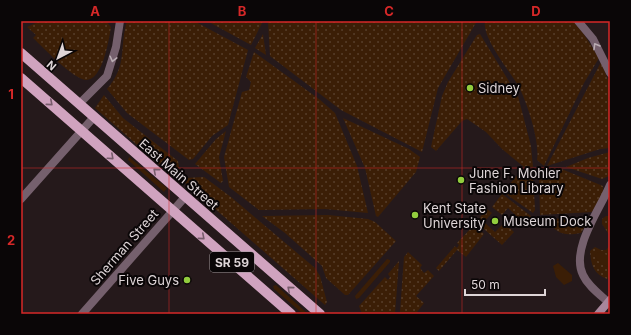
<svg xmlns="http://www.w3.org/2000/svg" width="631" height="335" font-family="Inter,sans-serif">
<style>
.grass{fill:url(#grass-dots)}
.green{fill:#3b1e06}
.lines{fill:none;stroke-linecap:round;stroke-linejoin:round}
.street{stroke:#75606d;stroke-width:8}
.secondary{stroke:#a8869b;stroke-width:8}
.primary{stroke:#d0a3bf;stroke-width:10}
.oneway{stroke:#b9acb2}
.oneway2{stroke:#775c6c}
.grid{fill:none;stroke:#d62828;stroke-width:1;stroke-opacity:0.55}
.poi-dot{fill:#92cd3e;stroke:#0a0607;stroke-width:1.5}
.labels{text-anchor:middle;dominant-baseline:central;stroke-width:4;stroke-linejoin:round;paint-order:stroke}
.shield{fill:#0a0607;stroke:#9e9799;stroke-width:1}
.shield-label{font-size:12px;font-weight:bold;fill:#ded5d7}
.poi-label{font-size:13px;fill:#ded5d7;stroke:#0a0607;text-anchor:start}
.street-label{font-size:13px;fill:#ded5d7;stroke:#0a0607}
.neatline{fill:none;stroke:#d62828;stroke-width:1.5}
.grid-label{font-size:13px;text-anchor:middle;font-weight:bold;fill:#d62828}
</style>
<defs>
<pattern id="grass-dots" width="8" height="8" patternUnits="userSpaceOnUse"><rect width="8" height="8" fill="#3b1e06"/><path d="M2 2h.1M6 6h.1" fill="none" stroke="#573e2a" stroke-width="1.8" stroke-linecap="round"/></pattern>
</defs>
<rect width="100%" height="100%" fill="#25191b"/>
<!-- grass -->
<path class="grass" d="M40 21H106L111 27C109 39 103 80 86 80 73 79 44 48 33 38L36 35 27 27Z
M127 21H194L248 50 228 125 212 136 193 159 189 160 127 113 107 89C128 65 119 47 127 21Z
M207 21H263L251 45Z
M268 21H477L438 88 422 152 341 110 270 56Z
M485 21H573L583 33 599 58 584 83 544 166 537 160C540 142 528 106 520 89 511 72 482 39 485 21Z
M263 34 266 55 255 48Z
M480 34 518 96 531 146 533 167H524L502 149 486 132 467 119 462 121 436 151 431 147 442 96 448 82 477 35Z
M254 52 319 99 335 113 357 166 368 213 325 209 259 210 229 187 224 157 242 92 249 90 251 82 246 77Z
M601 62 610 85V148L600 149 547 166Z
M104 95 123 118 178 161 180 174 176 179 95 108Z
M343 118 409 149 420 157 416 172 378 217 376 216 365 168Z
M226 131 219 157 223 181 221 183 195 164 216 139Z
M610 152 609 176 602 179 566 167 588 158Z
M559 168 603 186V193L592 212 540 215 539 176 544 171Z
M533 172 535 210 533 213 506 194 504 191 519 173Z
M204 177 231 197 315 268 320 276 327 302 325 305 182 180 184 178Z
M502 194 531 216 527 226 508 208 502 215 492 207Z
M487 209 492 213 484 222 495 232 504 223 514 232 502 245 476 222Z
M328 215 368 219 375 222 396 241 348 295H345L326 278 322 266 285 233 262 216Z
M606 216H610V236L602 224V219Z
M584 218 588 221 581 233C560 237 559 232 543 219Z
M474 225 484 234 466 257 457 250 439 271 436 268 455 246 457 248 459 245 457 243Z
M610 245V277L607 279C593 274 591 264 590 251L595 247 601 250H606Z
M408 252 422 265 420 268 424 273 428 270 434 276 416 296 424 303 417 312 419 314H402L400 312 404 257Z
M399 261 395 314H362L359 306 385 277 388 280 390 277 388 274Z"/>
<!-- green -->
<path class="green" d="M129 157 167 188 164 192 128 160Z
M598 252 610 256V266C603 267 598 262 595 256Z
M387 259 390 260V262L359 298 356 299 355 296Z
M558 263 572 275V281L564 285 556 277 553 266Z
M276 285 308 314H303L274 289 273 286Z"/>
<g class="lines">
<!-- street -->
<path class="street" d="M578 21 593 39 610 73
M79 104 107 76 116 47 120 21
M21 199 94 117
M608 302C599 294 588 286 583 275 570 249 601 208 610 185
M82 314 185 197"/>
<!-- secondary -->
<path class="secondary" d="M598 314 610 300"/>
<!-- primary -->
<path class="primary" d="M21 53 320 314
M21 78 291 314"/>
</g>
<!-- one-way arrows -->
<defs><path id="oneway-chevron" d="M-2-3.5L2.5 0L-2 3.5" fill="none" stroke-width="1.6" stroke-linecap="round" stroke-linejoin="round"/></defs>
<g class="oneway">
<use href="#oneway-chevron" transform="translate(596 46) rotate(-121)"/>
<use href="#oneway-chevron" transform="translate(113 59) rotate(104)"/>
</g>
<g class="oneway2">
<use href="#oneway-chevron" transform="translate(50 103) rotate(41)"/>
<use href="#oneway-chevron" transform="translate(111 157) rotate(42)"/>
<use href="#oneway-chevron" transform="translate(156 171) rotate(-139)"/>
<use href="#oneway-chevron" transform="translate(202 237) rotate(41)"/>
<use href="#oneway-chevron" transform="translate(290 289) rotate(-139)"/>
</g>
<!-- grid -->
<path class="grid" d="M169 21V314M316 21V314M462 21V314M21 168H610"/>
<!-- markers -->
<g class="poi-dot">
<circle cx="470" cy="88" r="4"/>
<circle cx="461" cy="180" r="4"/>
<circle cx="415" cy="215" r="4"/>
<circle cx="495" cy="221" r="4"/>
<circle cx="187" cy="280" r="4"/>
</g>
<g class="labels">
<!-- shield labels -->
<rect class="shield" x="210" y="252" width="44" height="20" rx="3"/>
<g class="shield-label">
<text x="232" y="262">SR 59</text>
</g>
<!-- poi labels -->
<g class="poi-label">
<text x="478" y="88">Sidney</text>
<text x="469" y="173">June F. Mohler<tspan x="469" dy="15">Fashion Library</tspan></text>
<text x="423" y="208">Kent State<tspan x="423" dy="15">University</tspan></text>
<text x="503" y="221">Museum Dock</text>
<text x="179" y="280" text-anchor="end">Five Guys</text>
</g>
<!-- street labels -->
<g class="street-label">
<text transform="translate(179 174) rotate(41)">East Main Street</text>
<text transform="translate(124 247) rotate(-49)">Sherman Street</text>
</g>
</g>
<!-- border -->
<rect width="631" height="335" fill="none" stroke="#0a0607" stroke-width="44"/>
<!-- north arrow -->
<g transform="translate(58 58) rotate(221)" stroke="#0a0607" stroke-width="3" paint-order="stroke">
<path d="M0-3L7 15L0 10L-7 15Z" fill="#ded5d7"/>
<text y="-6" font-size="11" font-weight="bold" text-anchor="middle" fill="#ded5d7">N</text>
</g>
<!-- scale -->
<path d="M465 289v6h80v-6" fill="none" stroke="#ded5d7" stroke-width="2"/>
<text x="471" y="289" font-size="12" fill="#ded5d7" stroke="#0a0607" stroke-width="3" paint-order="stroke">50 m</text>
<rect x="22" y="22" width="587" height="291" class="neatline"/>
<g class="grid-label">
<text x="95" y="16">A</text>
<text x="242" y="16">B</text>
<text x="389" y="16">C</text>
<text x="536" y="16">D</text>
<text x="11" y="99">1</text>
<text x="11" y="245">2</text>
</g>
</svg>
